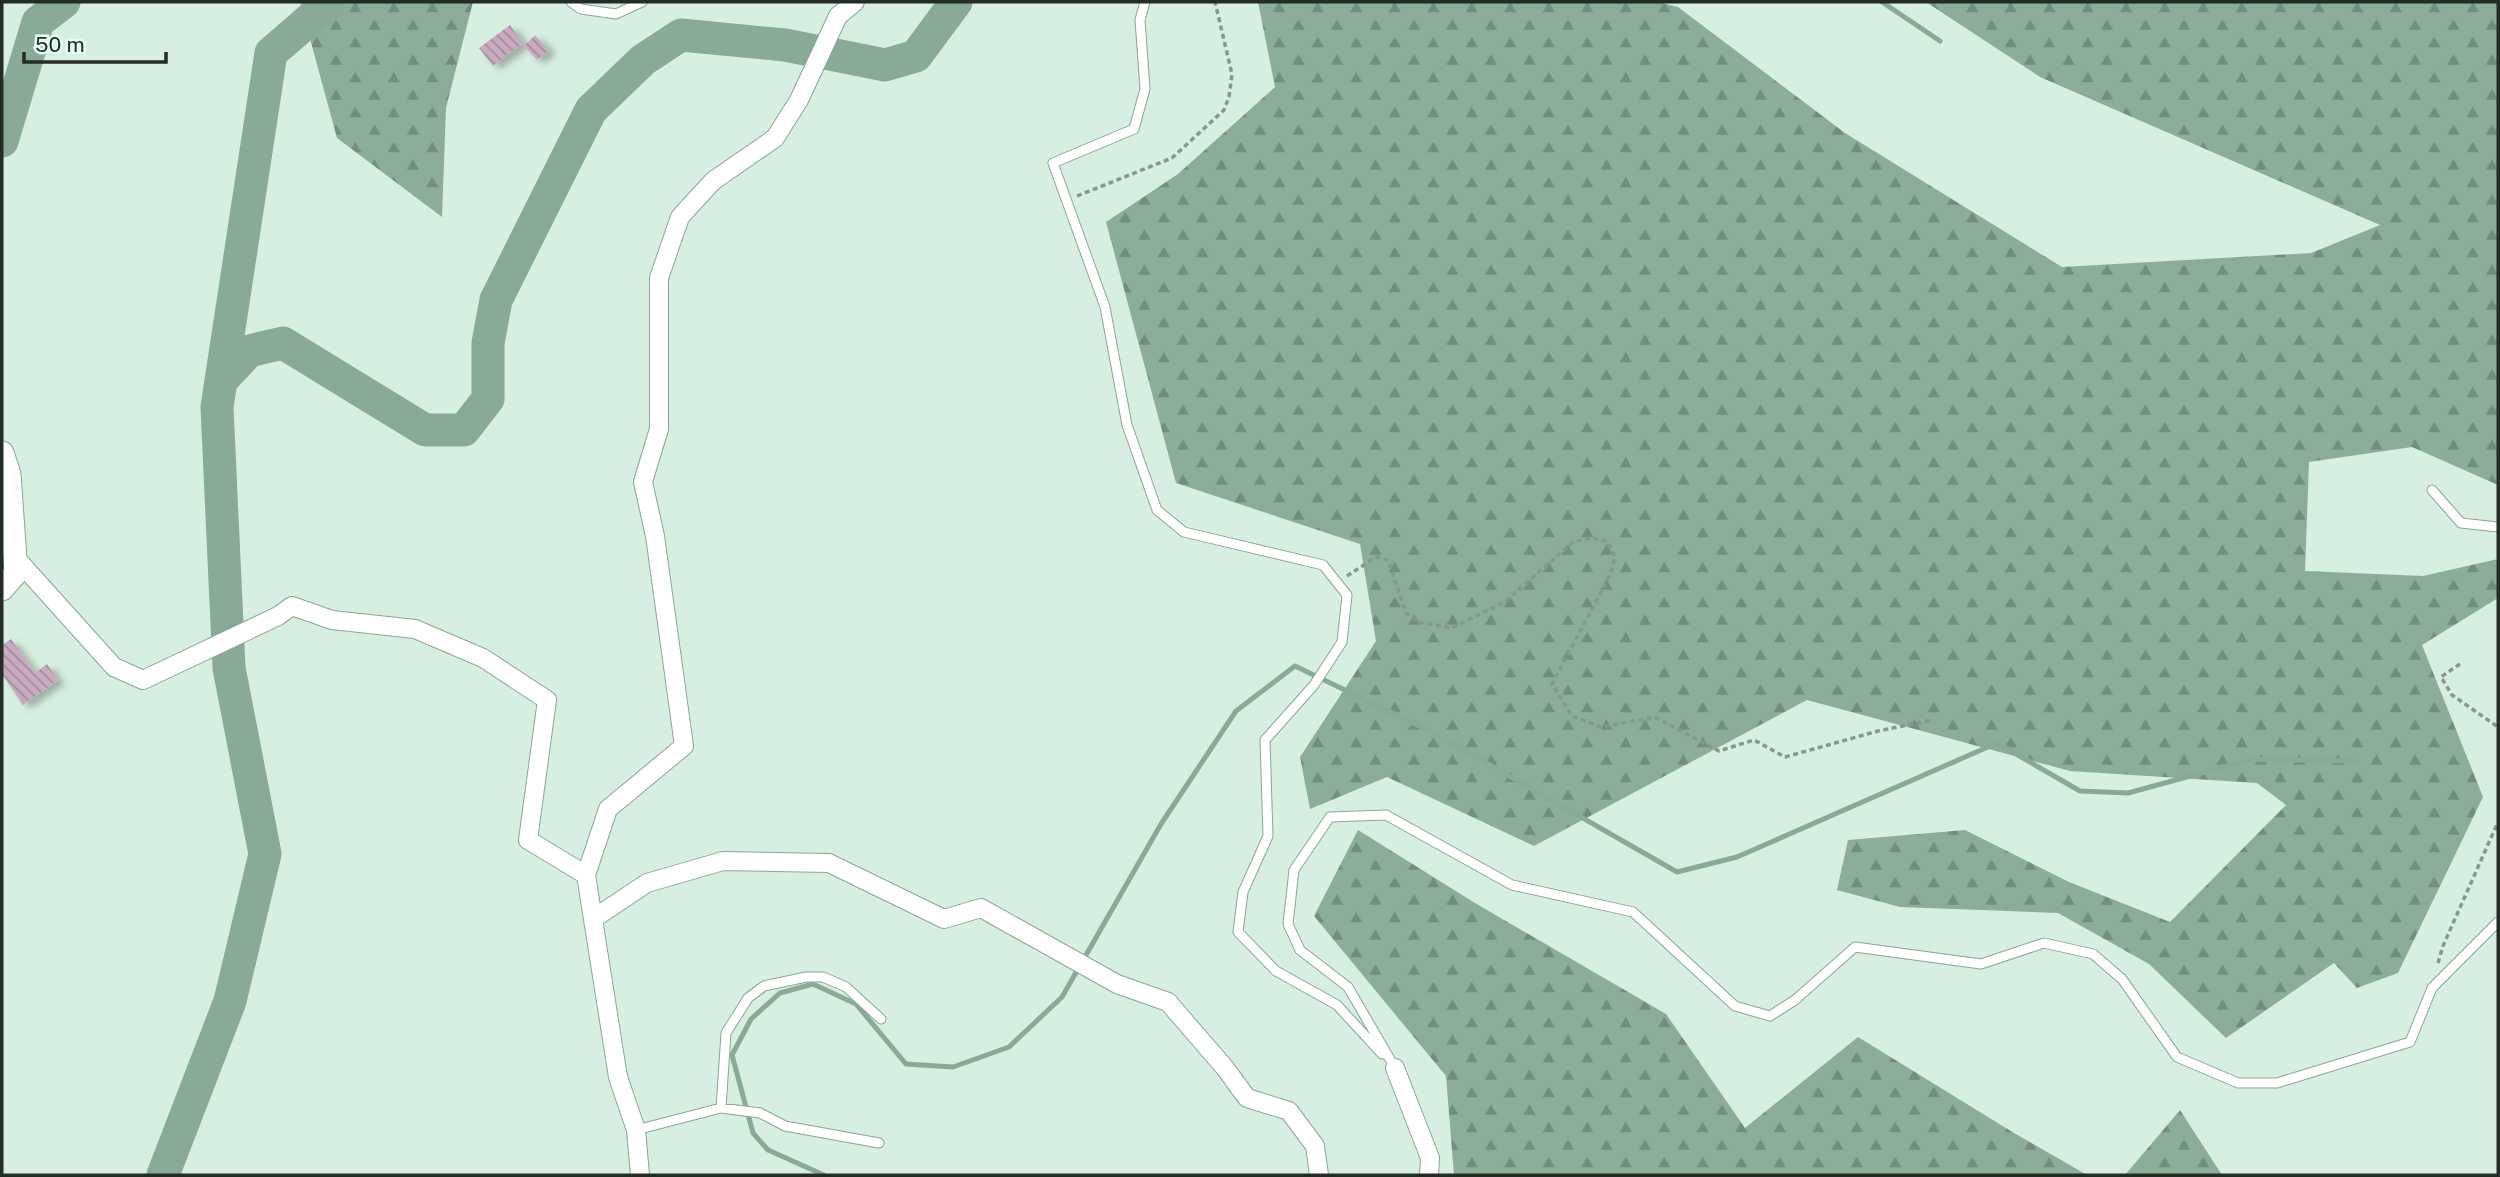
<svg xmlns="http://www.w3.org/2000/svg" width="2500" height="1177" font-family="'Public Sans',sans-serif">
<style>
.forest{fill:url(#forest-firs)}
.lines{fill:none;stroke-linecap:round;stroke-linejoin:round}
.stream{stroke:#89aa97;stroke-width:5}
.river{stroke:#89aa97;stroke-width:33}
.building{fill:url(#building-back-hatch);filter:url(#shadow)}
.service-casing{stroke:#8da496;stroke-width:11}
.minor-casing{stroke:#8da496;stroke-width:20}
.tertiary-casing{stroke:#8da496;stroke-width:25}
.path{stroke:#86978d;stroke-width:3.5;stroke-dasharray:5 3.5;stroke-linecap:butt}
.service{stroke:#fff;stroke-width:9}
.minor{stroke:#fff;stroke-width:18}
.tertiary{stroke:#fff;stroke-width:23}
</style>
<defs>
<pattern id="forest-firs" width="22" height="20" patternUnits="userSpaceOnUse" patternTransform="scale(1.75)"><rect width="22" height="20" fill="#8cad9a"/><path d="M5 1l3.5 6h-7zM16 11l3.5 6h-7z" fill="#728d7e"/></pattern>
<pattern id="building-back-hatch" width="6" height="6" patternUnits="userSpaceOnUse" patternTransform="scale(1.75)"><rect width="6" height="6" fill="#c9aac0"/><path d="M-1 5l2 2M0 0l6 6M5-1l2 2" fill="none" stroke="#a38b9c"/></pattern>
<filter id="shadow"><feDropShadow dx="7" dy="4" stdDeviation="3.5" flood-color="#0004"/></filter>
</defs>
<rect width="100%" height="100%" fill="#d7efe1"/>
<!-- forest -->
<path class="forest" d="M300 2H473L446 108 442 217 337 138Z
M1258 2H1658L1678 7 1845 133 2062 267 2311 253 2380 225 2040 77 1926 2H2498V485L2412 447 2309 462 2305 571 2423 576 2498 559V598L2422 645 2483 797 2398 973 2357 988 2334 963 2226 1038 2149 964 2058 913 1900 907 1837 890 1848 840 1965 830 2069 882 2170 922 2286 805 2257 783 2070 771 1807 700 1534 846 1387 777 1310 809 1300 757 1376 641 1360 544 1176 483 1106 222 1178 174 1275 87Z
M1358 830 1475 903 1666 1014 1745 1128 1858 1037 2014 1133 2087 1175H1454L1446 1076 1314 916Z
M2180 1110 2222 1175H2125Z"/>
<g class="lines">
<!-- stream -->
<path class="stream" d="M1882 2 1940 41
M824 1175 768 1150 753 1133 732 1055 751 1019 780 993 813 984 856 1004 906 1064 953 1067 1009 1047 1062 997 1161 824 1236 711 1295 666 1434 733 1677 872 1737 857 1997 743 2080 791 2128 793 2253 759 2357 761"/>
<!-- river -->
<path class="river" d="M2 141 38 22 64 2
M221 381 249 351 283 343 425 430H464L488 399V343L496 300 591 110 643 60 681 35 785 45 885 65 916 56 956 2
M163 1175 230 1001 265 854 229 668 217 407 271 53 330 2"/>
</g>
<!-- building -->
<path class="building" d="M510 25 523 43 493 66 479 48Z
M535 35 549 50 537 60 524 46Z
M11 639 35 673 47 664 58 680 23 705 2 674V645Z"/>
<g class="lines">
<!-- service casing -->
<g class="service-casing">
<path id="service" d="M571 2 581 9 616 14 642 2
M1145 2 1140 20 1145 89 1134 129 1053 163 1105 307 1127 425 1157 510 1184 532 1323 565 1347 595 1342 642 1314 685 1265 740 1268 836 1243 892 1238 932 1276 971 1337 1005 1382 1054
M2432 490 2461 523 2498 527
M1395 1068 1348 987 1300 950 1288 924 1294 870 1330 817 1386 815 1512 885 1633 912 1735 1006 1770 1016 1795 1000 1855 947 1981 964 2044 943 2093 954 2122 979 2177 1057 2238 1083H2277L2410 1042 2432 988 2498 922
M721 1108 726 1033 748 998 764 986 806 977H823L846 987 881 1019
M636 1130 721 1108 760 1113 785 1126 879 1143"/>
</g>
<!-- minor casing -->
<g class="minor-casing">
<path id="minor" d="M15 557 114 667 143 680 278 616 292 606 332 620 415 629 483 658 547 700 528 840 586 875
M593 919 647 883 723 861 829 863 944 919 981 908 1117 984 1168 1002 1225 1068 1247 1098 1289 1111 1315 1146 1319 1175
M1395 1068 1430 1158 1429 1175
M640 1175 636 1130 618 1077 586 875 608 809 684 746 655 536 643 482 659 429V278L680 217 713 181 775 138 799 100 838 16 855 2"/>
</g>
<!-- tertiary casing -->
<g class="tertiary-casing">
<path id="tertiary" d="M2 453 9 474 16 573 2 589"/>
</g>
<!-- path -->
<path class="path" d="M1077 196 1172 158 1224 110 1229 97 1232 74 1215 2
M1347 576 1376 557 1388 560 1406 613 1419 622 1452 628 1506 601 1573 542 1591 538 1607 541 1615 557 1611 573 1552 684 1572 716 1601 727 1655 717 1719 751 1754 740 1785 757 1878 731 1932 720
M2460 664 2441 677 2452 695 2498 727
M2438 963 2443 946 2498 822"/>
<!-- service -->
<use href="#service" class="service"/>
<!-- minor -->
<use href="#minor" class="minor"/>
<!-- tertiary -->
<use href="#tertiary" class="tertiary"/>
</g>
<!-- border -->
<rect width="2500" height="1177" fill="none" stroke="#232c27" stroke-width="7"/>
<!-- scale -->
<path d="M24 52v10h142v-10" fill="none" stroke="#232c27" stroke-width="3.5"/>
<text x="35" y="52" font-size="21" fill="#232c27" stroke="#e4fdee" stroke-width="5" paint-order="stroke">50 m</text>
</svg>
